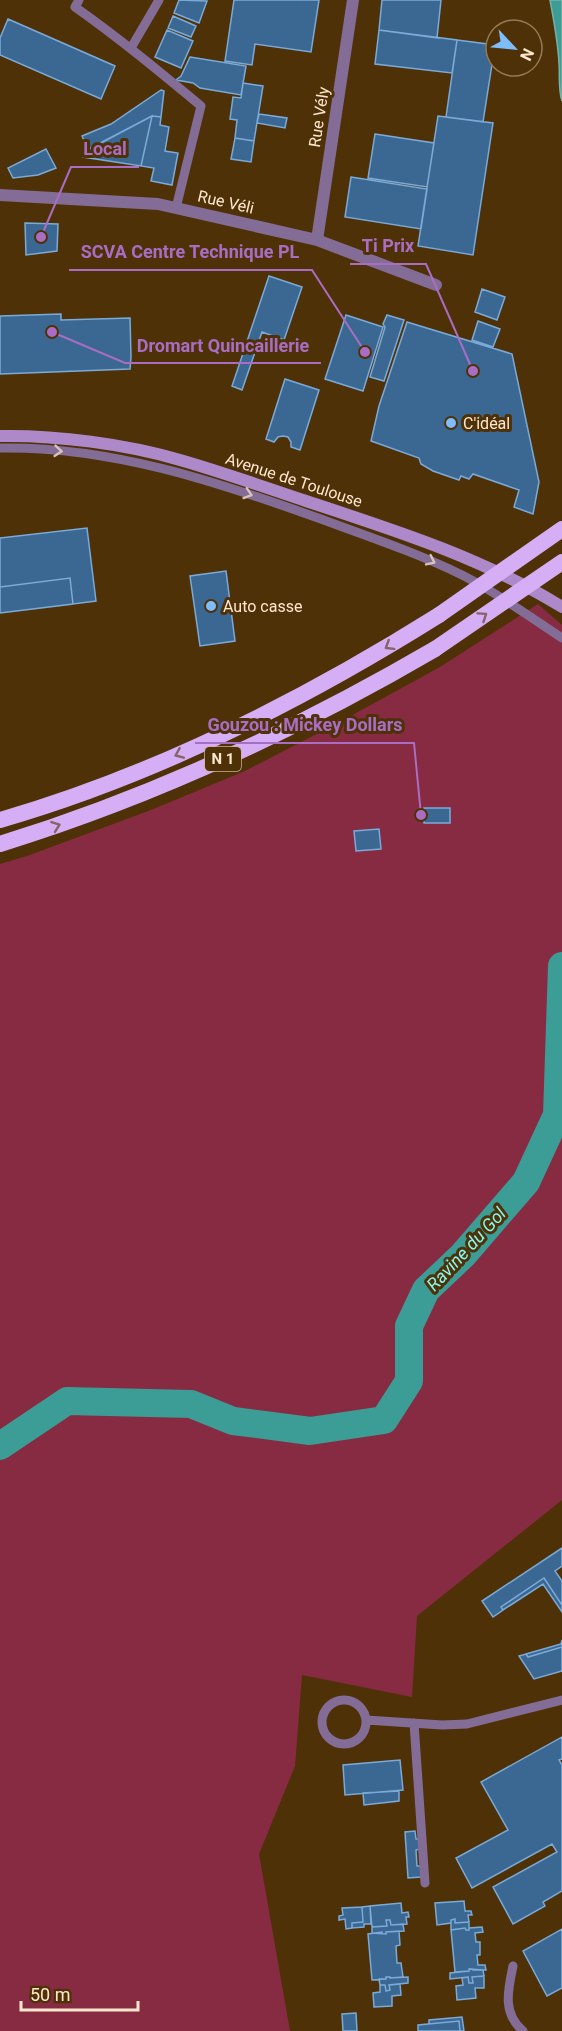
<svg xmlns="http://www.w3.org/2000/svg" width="562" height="2031" font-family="Roboto,sans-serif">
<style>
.green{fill:#872b42}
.water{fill:#3c9c96;stroke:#76b2a6;stroke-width:1.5}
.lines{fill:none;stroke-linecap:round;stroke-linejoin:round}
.river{stroke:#3c9c96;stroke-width:28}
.building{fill:#3b6893;stroke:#7baad8;stroke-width:1.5}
.service{stroke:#836d96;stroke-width:9}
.minor{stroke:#836d96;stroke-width:12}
.secondary{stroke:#ad89ca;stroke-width:12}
.trunk{stroke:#d6aef6;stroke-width:16}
.trunk-bridge{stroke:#d6aef6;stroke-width:16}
.oneway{stroke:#dac2bc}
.oneway2{stroke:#856367}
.poi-dot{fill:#7fbdfa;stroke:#4f3108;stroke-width:2}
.labels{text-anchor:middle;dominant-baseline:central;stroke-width:6;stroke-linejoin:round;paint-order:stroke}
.shield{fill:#4f3108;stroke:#cab092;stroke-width:1.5}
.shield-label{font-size:15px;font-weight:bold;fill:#ffe7cd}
.street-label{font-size:16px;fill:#ffe7cd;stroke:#4f3108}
.poi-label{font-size:16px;fill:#ffe7cd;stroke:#4f3108;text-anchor:start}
.water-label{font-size:18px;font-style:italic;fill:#84f8f0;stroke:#4f3108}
.leader{fill:none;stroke:#a96dc4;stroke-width:2}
.callout-dot{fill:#a96dc4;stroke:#4f3108;stroke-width:2}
.callout-label{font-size:18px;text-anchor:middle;font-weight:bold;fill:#a96dc4;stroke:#4f3108;stroke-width:6;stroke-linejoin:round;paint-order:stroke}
</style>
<rect width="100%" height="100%" fill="#4f3108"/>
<!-- green -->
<path class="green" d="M538 604 562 625V1500L417 1616 412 1697 302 1675 295 1766 259 1854 290 2031H0V864L27 856 151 810 245 771 336 724 440 667Z"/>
<!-- water -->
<path class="water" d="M550 0H562V101C558 89 560 76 559 63 558 42 554 21 550 0Z"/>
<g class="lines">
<!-- river -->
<path class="river" d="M0 1446 67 1401 191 1404 233 1421 310 1431 384 1420 409 1381V1326L426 1290 463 1255 526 1182 557 1115 562 966"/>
</g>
<!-- building -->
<path class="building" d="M179 0 207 1 199 23 174 13Z
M234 0H319L311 52 255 44 252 65 225 61Z
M382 0H441L437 38 379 30Z
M173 16 196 26 191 37 168 28Z
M8 19 115 66 101 99 0 55V38Z
M167 30 193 41 181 68 155 57Z
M379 30 457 40 452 73 375 64Z
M457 40 495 45 483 122 446 117Z
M190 57 246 66 241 95 200 88 193 83 176 80 181 76Z
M243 83 263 86 254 141 235 138 237 120 230 119 233 97 241 98Z
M161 90 164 91 161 117 152 116 88 150 82 136 111 124Z
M259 114 287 118 285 128 257 123Z
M152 116 141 166 83 157V152Z
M152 116 161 117 160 125 169 127 165 151 178 153 172 185 151 181 154 168 141 166Z
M438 116 493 123 473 255 418 246Z
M375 134 434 143 427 187 368 178Z
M235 138 254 141 251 162 231 159Z
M46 149 56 168 38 175 13 178 8 168Z
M351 177 427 189 421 229 345 217Z
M25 223 58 224 57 251 26 255Z
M269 276 302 287 284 340 262 332 242 390 232 386Z
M482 289 505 297 497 320 475 312Z
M61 314V320L130 318 131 357 130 369 0 374V316Z
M346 315 383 327 363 391 325 379Z
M387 315 404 320 384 381 370 377 385 327 383 324Z
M478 321 500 329 493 347 472 340Z
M407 322 512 354 539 482 533 514 514 507 519 490 473 474 469 479 461 476 459 480 433 471 421 464 419 458 371 441 379 406Z
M285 379 319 390 300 450 291 447V442L288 437 283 436 278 437 274 442 266 439Z
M87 528 96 601 73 604 70 578 0 587V538Z
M226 571 235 641 200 646 190 576Z
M70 578 73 604 0 613V587Z
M424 808H450V823H424Z
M379 829 381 849 356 851 354 831Z
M562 1548V1566L555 1571 562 1581V1605L544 1578 501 1607 503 1610 493 1617 482 1601Z
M544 1578 562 1605V1612L543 1584 503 1610 501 1607Z
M562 1640V1647L528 1657 526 1654 561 1644Z
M562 1647V1671L534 1679 519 1656 526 1654 528 1657Z
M562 1737V1759L559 1760 562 1765V1891L543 1902 545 1906 513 1924 493 1887 557 1852 552 1844 472 1888 456 1858 508 1830 481 1782Z
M400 1760 403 1790 345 1795 343 1765Z
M399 1791V1801L364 1805 363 1793Z
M415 1831 416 1839H419L420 1849 416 1850 417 1866H421V1877L408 1878 405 1832Z
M464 1901 465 1911H471L472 1915H468L469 1922 455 1923V1919L451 1920V1923L437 1925 435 1903Z
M401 1903 402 1913 408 1912 409 1917H406L407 1924 391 1925 390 1920H386L387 1926 372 1927 370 1906Z
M370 1906 371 1924H364V1927L352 1928V1923L363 1922 362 1907Z
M362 1907 363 1922 352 1923V1928L346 1929 345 1919 339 1920V1916L343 1915 342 1908Z
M455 1919V1923L469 1922V1930H466L465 1928 451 1930V1920Z
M386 1920H390L391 1925 403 1924 404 1931 386 1932V1934L372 1933V1927L387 1926Z
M482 1927 483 1932 475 1933 476 1942H480V1955H477L478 1965H485L486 1970H473L472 1969H469V1971L455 1972 451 1930 465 1928 466 1930H469V1928Z
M562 1929V1988L547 1996 523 1951Z
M399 1931 400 1945 396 1946 397 1963H401L403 1977 390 1978V1977H386V1979L372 1980 368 1934 382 1932V1934H386V1932Z
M469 1969 483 1970 484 1976 472 1977 473 1983H469L468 1977 450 1979V1973L469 1971Z
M484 1976V1988H475L476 1998 457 2000 456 1986 463 1985 462 1978 468 1977 469 1983H473L472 1977Z
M386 1977H390V1978L408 1977V1983L389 1985 390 1990 386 1991 385 1985H380L379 1979H386Z
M400 1984 401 1995 392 1996V2006L374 2007 373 1993 380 1992V1985H385L386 1991 390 1990 389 1985Z
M356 2013 357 2031H343L342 2014Z
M462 2017 464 2031H460L459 2021 429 2024V2020Z
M459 2021 460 2031H418V2025Z"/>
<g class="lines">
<!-- service -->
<path class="service" d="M79 0 75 7C119 38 160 72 201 106L176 208
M131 48 159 0
M0 448C110 446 215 481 318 518 367 536 415 552 462 575 496 592 530 617 562 638
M322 1722a22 22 0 1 1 44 0a22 22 0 1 1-44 0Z
M366 1720 442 1725 467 1724 562 1700
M414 1723 425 1883
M513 1966C508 1990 502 2013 523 2031"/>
<!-- minor -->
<path class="minor" d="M0 195 158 204 317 240 436 285
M317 240 353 0"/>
<!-- secondary -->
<path class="secondary" d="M0 436C56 435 126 444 180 460 222 472 264 487 306 501 394 530 483 558 562 607"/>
<!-- trunk -->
<path class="trunk" d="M0 820C156 775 302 701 439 615
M0 844C152 797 298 729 435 649"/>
<!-- trunk-bridge -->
<path class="trunk-bridge" d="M439 615 562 529
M435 649 562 562"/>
</g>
<!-- one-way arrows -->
<defs><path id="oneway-chevron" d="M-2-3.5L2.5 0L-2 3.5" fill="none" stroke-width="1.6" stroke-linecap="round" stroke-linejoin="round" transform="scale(1.5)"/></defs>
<g class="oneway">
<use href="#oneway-chevron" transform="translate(58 451) rotate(5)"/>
<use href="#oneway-chevron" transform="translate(248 494) rotate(18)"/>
<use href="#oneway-chevron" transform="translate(431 561) rotate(26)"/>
</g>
<g class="oneway2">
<use href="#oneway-chevron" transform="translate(483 616) rotate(-34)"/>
<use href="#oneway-chevron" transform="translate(389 646) rotate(148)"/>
<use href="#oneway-chevron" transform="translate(179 754) rotate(157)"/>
<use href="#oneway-chevron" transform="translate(56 826) rotate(-20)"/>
</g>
<!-- markers -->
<g class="poi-dot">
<circle cx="451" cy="423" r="6"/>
<circle cx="211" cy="606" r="6"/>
</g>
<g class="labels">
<!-- shield labels -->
<rect class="shield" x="205" y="747" width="36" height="24" rx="4.5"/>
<g class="shield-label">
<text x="223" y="759">N 1</text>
</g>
<!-- street labels -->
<g class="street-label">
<text transform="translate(319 117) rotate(-81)">Rue Vély</text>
<text transform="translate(226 202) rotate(13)">Rue Véli</text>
<text transform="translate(294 480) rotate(18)">Avenue de Toulouse</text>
</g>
<!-- poi labels -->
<g class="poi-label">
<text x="463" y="423">C'idéal</text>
<text x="223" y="606">Auto casse</text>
</g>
<!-- water labels -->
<g class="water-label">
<text transform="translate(466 1249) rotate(-47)">Ravine du Gol</text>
</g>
</g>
<!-- callouts -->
<path class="leader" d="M41 237L71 167H139M473 371L426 264H350M365 352L312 270H69M52 332L125 363H321M421 815L414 743H195"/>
<g class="callout-dot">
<circle cx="41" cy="237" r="6"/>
<circle cx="473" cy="371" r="6"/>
<circle cx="365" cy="352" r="6"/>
<circle cx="52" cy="332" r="6"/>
<circle cx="421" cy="815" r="6"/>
</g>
<g class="callout-label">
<text x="105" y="155">Local</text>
<text x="388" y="252">Ti Prix</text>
<text x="190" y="258">SCVA Centre Technique PL</text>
<text x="223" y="352">Dromart Quincaillerie</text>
<text x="305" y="731">Gouzou : Mickey Dollars</text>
</g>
<!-- north arrow -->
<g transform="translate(514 48) rotate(116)"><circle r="28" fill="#4f3108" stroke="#957a57" stroke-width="1.5"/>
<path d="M0-4.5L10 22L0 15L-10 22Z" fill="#7fbdfa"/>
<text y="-9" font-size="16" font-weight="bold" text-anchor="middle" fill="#ffe7cd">N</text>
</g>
<!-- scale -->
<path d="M21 2001v9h117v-9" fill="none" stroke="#ffe7cd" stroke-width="3"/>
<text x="30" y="2001" font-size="18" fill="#ffe7cd" stroke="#4f3108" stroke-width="4.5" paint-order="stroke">50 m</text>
</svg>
